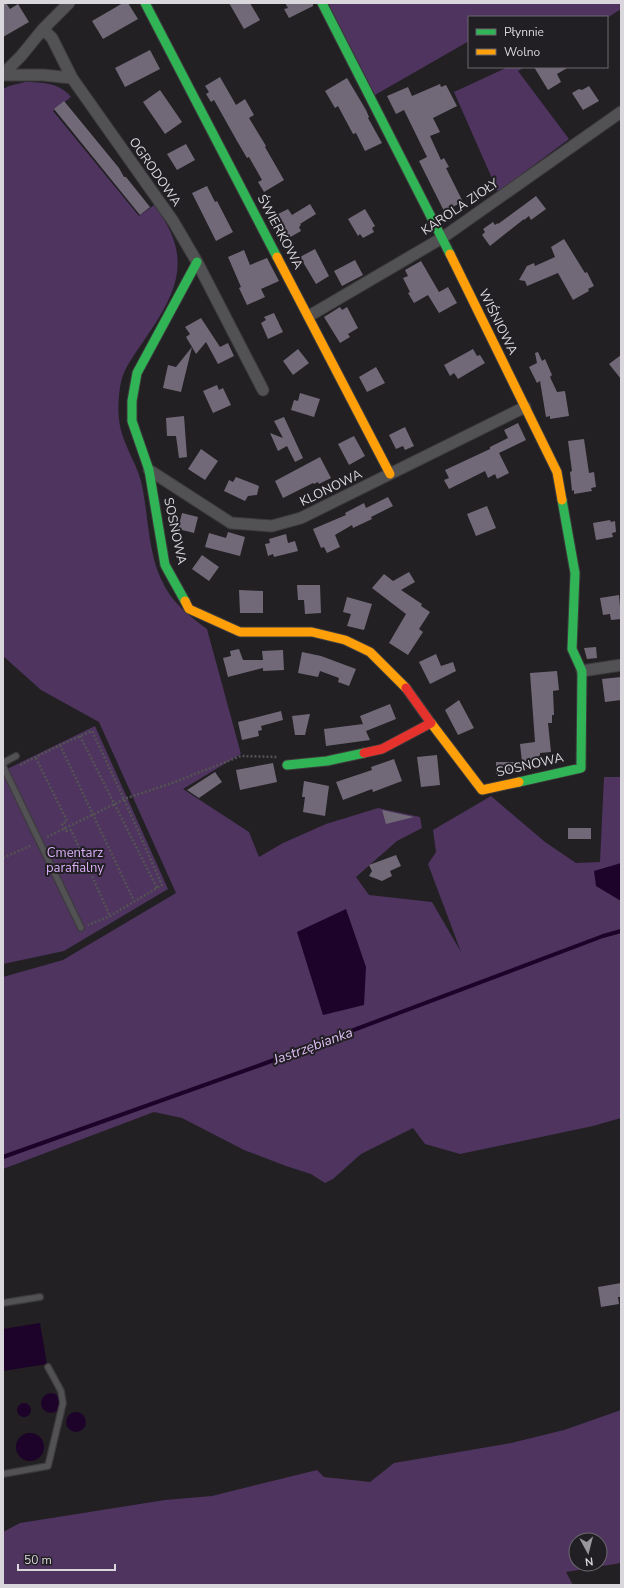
<svg xmlns="http://www.w3.org/2000/svg" width="624" height="1588" font-family="'Nunito Sans',sans-serif">
<style>
.green{fill:#4e345f;fill-rule:evenodd}
.water{fill:#1d0329}
.lines{fill:none;stroke-linecap:round;stroke-linejoin:round}
.stream{stroke:#1d0329;stroke-width:4}
.building{fill:#726978}
.lane-casing{stroke:#3d3b3d;stroke-width:8}
.street-casing{stroke:#3d3b3d;stroke-width:13}
.fast-casing{stroke:#3d3b3d;stroke-width:11}
.slow-casing{stroke:#3d3b3d;stroke-width:11}
.jam-casing{stroke:#3d3b3d;stroke-width:11}
.path{stroke:#545354;stroke-width:2.5;stroke-dasharray:2 2;stroke-linecap:butt}
.lane{stroke:#525153;stroke-width:5.5}
.street{stroke:#525153;stroke-width:11}
.fast{stroke:#30b455;stroke-width:9}
.slow{stroke:#ff9f0a;stroke-width:9}
.jam{stroke:#e5322d;stroke-width:9}
.labels{text-anchor:middle;dominant-baseline:central;stroke-width:4;stroke-linejoin:round;paint-order:stroke}
.street-label{font-size:13px;fill:#d9d7db;stroke:#221f24}
.park-label{font-size:13px;fill:#d9adf6;stroke:#221f24}
.water-label{font-size:14px;font-style:italic;fill:#dfbef5;stroke:#221f24}
</style>
<rect width="100%" height="100%" fill="#222023"/>
<!-- green -->
<path class="green" d="M328 3H621V9L607 18 469 17V41L375 95Z
M508 67H525L518 71 569 139 498 192 454 92Z
M25 82C42 82 60 83 71 97L53 111 139 216 154 205C195 258 177 293 143 342 135 354 124 368 121 382 118 397 117 415 121 430 125 447 136 463 141 481 149 515 147 555 165 587 175 605 191 617 207 629L241 754 183 789 249 832 259 857 283 843 326 824 378 808 420 817 422 828 397 841 356 877 369 895 432 902 461 952 428 864 436 852 433 830 491 796 545 842 576 863 600 862 604 777H621V1118L593 1126 460 1154 425 1144 413 1128 361 1154 333 1179 325 1183 311 1174 286 1166 244 1150 182 1118 154 1112 3 1169V977L63 960 176 893 99 722 41 690 3 656V89L9 86Z
M95 726 168 889 64 951 3 964V771Z
M621 1410V1563L566 1572 573 1585H3V1532L20 1523 165 1500 212 1496 317 1470 324 1477 370 1482 394 1463 511 1443 564 1430ZM576 1540H600V1564H576Z"/>
<!-- water -->
<path class="water" d="M621 863V901L596 886 594 871Z
M346 909 366 967 364 1005 323 1015 297 932Z
M40 1323 47 1364 3 1371V1329Z
M41 1403a10 10 0 1 1 20 0a10 10 0 1 1-20 0Z
M17 1410a7 7 0 1 1 14 0a7 7 0 1 1-14 0Z
M66 1422a10 10 0 1 1 20 0a10 10 0 1 1-20 0Z
M16 1447a14 14 0 1 1 28 0a14 14 0 1 1-28 0Z"/>
<g class="lines">
<!-- stream -->
<path class="stream" d="M3 1157 266 1063 603 936 621 931"/>
</g>
<!-- building -->
<path class="building" d="M3 3H6L10 9 18 4 29 22 3 37Z
M123 3H128L138 19 103 39 92 21Z
M229 3H250L260 20 244 29Z
M285 3H313V6L289 18 284 9 288 8Z
M150 50 160 69 125 87 115 68Z
M534 67H569L557 74 561 82 548 90Z
M220 77 236 105 245 99 254 115 249 118 266 146 265 147 284 180 264 192 258 182 262 180 249 157 247 158 237 141 214 100 211 102 206 94 209 92 205 86Z
M347 78 366 110 369 117 368 118 382 143 365 151 356 133 353 134 338 106 335 108 325 91Z
M440 84 441 87 446 85 457 106 433 118 440 132 430 136 441 160 444 158 449 167 446 168 463 202 444 211 419 161 427 157 404 110 396 114 387 96 408 87 412 96Z
M589 86 599 101 583 110 572 93 579 89 582 90Z
M160 90 182 122 165 134 143 102Z
M64 101 119 168 124 177H126L150 207 140 215 54 109Z
M186 144 195 160 177 170 167 154Z
M207 186 215 202 217 201 233 232 216 241 192 193Z
M536 196 546 209 531 220 529 216 524 220V219L490 246 482 235 485 232 483 229 493 222 495 225 498 223V224Z
M310 204 316 214 300 224 301 225 299 227 301 231 287 239 274 216 288 209 292 215Z
M365 209 375 226 372 228 374 232 363 238 360 234 358 236 348 219Z
M564 239 585 273 587 272 594 286 588 289 589 291 573 300 558 273 527 286 525 281 519 280 527 266 534 263 535 266 555 257 551 247Z
M315 249 329 276 316 284 300 257Z
M244 250 250 265 267 258 279 281 261 289 265 297 247 305 239 288 241 287 228 257Z
M355 260 363 275 342 286 334 271Z
M421 261 439 292 448 287 457 303 439 313 428 295 414 303 408 293 410 292 403 278 408 276 405 270Z
M340 307 342 310 347 307 358 328 348 334 350 337 340 343 324 317Z
M274 313 283 332 268 339 261 323 266 320 264 317Z
M201 318 220 347 228 343 234 356 218 364 206 342 196 354 192 347 181 392 163 388 168 365 176 367 192 347 186 337 190 334 185 327Z
M298 349 309 363 293 375 283 361Z
M473 349 477 356 480 355 485 363 458 379 454 373 450 376 444 365Z
M538 352 542 361 545 359 552 375 550 377 557 392 565 391 569 416 550 419V416L546 417 540 381 537 383 529 367 537 363 535 353Z
M621 355V379L609 364Z
M376 367 385 383 367 392 359 377Z
M217 385 219 390 223 388 231 405 213 413 203 391Z
M300 393 320 399 314 417 291 410 294 400 298 401Z
M184 416 187 457 179 458 176 436H167L166 418Z
M284 417 303 458 295 462 287 446 278 451 270 433 283 438 274 421Z
M518 423 526 440 499 453 509 473 497 479 495 474 488 478 485 471 449 489 444 480 449 478 445 470 490 449V447L508 438 504 430Z
M405 427 414 446 405 450 403 446 396 449 389 435Z
M354 436 365 456 349 465 338 444Z
M584 439 589 473 594 472 596 487 591 488 592 491 574 494V490L572 491 570 472 572 471 568 441Z
M201 449 218 461 205 480 188 469Z
M320 457 331 478 319 484 318 482 314 484 313 483 283 498 275 481Z
M236 477 259 486 257 495 248 496 245 501 224 491 229 480 233 482Z
M388 497 393 506 371 517 372 519 353 528 352 525 335 535 340 547 327 553 324 547 321 548 313 529 346 515 345 513 364 503 366 508Z
M487 506 496 528 476 536 467 514Z
M182 513 198 517 194 533 178 529Z
M610 520 611 522 615 521 616 532 612 533 613 537 596 540 593 523Z
M228 532 245 537 240 556 205 547 209 533 226 538Z
M286 534 288 543 295 541 298 551 274 557 273 554 268 556 265 544 270 543 269 539Z
M202 555 219 567 209 581 192 569Z
M409 572 415 582 401 590 422 604 421 606 430 612 419 629 423 632 408 655 389 643 406 614 372 588 384 574 393 581Z
M297 585H320L321 613 305 614 304 600H298Z
M239 590 263 591V613H240Z
M619 595 621 619 611 620 610 614 603 615 600 598Z
M347 597 372 604 364 630 347 626 351 614 343 612Z
M596 647 597 658 587 659 584 648Z
M239 649 243 660H263L262 651 283 650 284 670 263 671V668L228 677 223 658 231 656 230 651Z
M302 652 321 656 356 669 349 686 338 682 339 678 320 671 318 677 298 673Z
M436 654 441 666 453 662 456 671 430 684 419 662Z
M557 671 559 690 553 691 554 715H552V723H548L551 752 540 753V760L522 762 520 744 535 742 530 673Z
M621 677V700L605 702 602 679Z
M459 700 474 728 458 735 445 710Z
M390 704 396 719 366 731 370 740 326 746 324 729 363 724 364 727 360 716Z
M281 711 283 720 261 726 262 730 258 731 259 736 242 740 238 722Z
M310 714 305 735H295L292 716Z
M437 755 440 785 421 787 417 757Z
M394 759 402 781 373 792 372 789 343 800 336 782 372 770 371 767Z
M496 762H514L515 773 496 775Z
M273 763 277 782 240 790 236 770Z
M215 772 222 782 199 798 187 790Z
M304 781 329 786 325 816 303 812 305 797H302Z
M382 810 414 817 386 824Z
M568 828H591V839H568Z
M396 855 401 866 390 871 392 876 382 881 369 876 372 871 369 865Z
M621 1283V1297H618L619 1304 601 1307 598 1287Z"/>
<g class="lines">
<!-- lane casing -->
<g class="lane-casing">
<path id="lane" d="M3 763 16 756
M3 766 81 928
M3 1303 40 1297
M3 1474 48 1466 63 1403 61 1391 48 1367"/>
</g>
<!-- street casing -->
<g class="street-casing">
<path id="street" d="M43 29 52 38 72 78 173 221 197 262 263 390
M3 74 21 56 43 29 69 3
M3 75H43L72 78
M309 316 442 238 621 112
M149 470 231 523 272 526 301 518 525 407
M582 671 621 665"/>
</g>
<!-- fast casing -->
<g class="fast-casing">
<path id="fast" d="M145 3 277 257
M322 3 450 254
M185 601 165 565 149 470 132 421V401L137 373 197 262
M287 765 327 761 364 753
M519 782 581 768 582 671 572 649 575 573 562 500"/>
</g>
<!-- slow casing -->
<g class="slow-casing">
<path id="slow" d="M450 254 557 472 562 500
M277 257 390 474
M185 601 189 609 240 632H312L345 640 370 652 406 688
M431 723 482 790 519 782"/>
</g>
<!-- jam casing -->
<g class="jam-casing">
<path id="jam" d="M364 753 382 749 431 723 406 688"/>
</g>
<!-- path -->
<path class="path" d="M80 736 157 888
M60 745 134 901
M36 758 67 821 62 824 66 831 71 830 110 916
M20 765 60 745 92 731 124 799 162 885 110 916 88 925
M47 837 127 798 172 783 241 756 277 757
M3 858 32 845"/>
<!-- lane -->
<use href="#lane" class="lane"/>
<!-- street -->
<use href="#street" class="street"/>
<!-- fast -->
<use href="#fast" class="fast"/>
<!-- slow -->
<use href="#slow" class="slow"/>
<!-- jam -->
<use href="#jam" class="jam"/>
</g>
<g class="labels">
<!-- street labels -->
<g class="street-label">
<text transform="translate(155 172) rotate(55)">OGRODOWA</text>
<text transform="translate(460 207) rotate(-34)">KAROLA ZIOŁY</text>
<text transform="translate(280 232) rotate(62)">ŚWIERKOWA</text>
<text transform="translate(498 322) rotate(64)">WIŚNIOWA</text>
<text transform="translate(331 488) rotate(-26)">KLONOWA</text>
<text transform="translate(175 531) rotate(78)">SOSNOWA</text>
<text transform="translate(530 765) rotate(-13)">SOSNOWA</text>
</g>
<!-- park labels -->
<g class="park-label">
<text x="75" y="853">Cmentarz<tspan x="75" dy="15">parafialny</tspan></text>
</g>
<!-- water labels -->
<g class="water-label">
<text transform="translate(313 1046) rotate(-20)">Jastrzębianka</text>
</g>
</g>
<!-- border -->
<rect width="624" height="1588" fill="none" stroke="#d9d7db" stroke-width="8"/>
<!-- legend -->
<rect x="468" y="16" width="140" height="52" fill="#221f24" stroke="#6b696d"/>
<rect x="476" y="29" width="20" height="6" fill="#30b455" stroke="#6b696d"/>
<text x="504" y="36" font-size="12" fill="#d9d7db">Płynnie</text>
<rect x="476" y="49" width="20" height="6" fill="#ff9f0a" stroke="#6b696d"/>
<text x="504" y="56" font-size="12" fill="#d9d7db">Wolno</text>
<!-- north arrow -->
<g transform="translate(588 1552) rotate(173)"><circle r="19" fill="#221f24" stroke="#6b696d"/>
<path d="M0-3L7 15L0 10L-7 15Z" fill="#99979b"/>
<text y="-6" font-size="11" font-weight="bold" text-anchor="middle" fill="#d9d7db">N</text>
</g>
<!-- scale -->
<path d="M18 1564v6h97v-6" fill="none" stroke="#d9d7db" stroke-width="2"/>
<text x="24" y="1564" font-size="12" fill="#d9d7db" stroke="#221f24" stroke-width="3" paint-order="stroke">50 m</text>
</svg>
